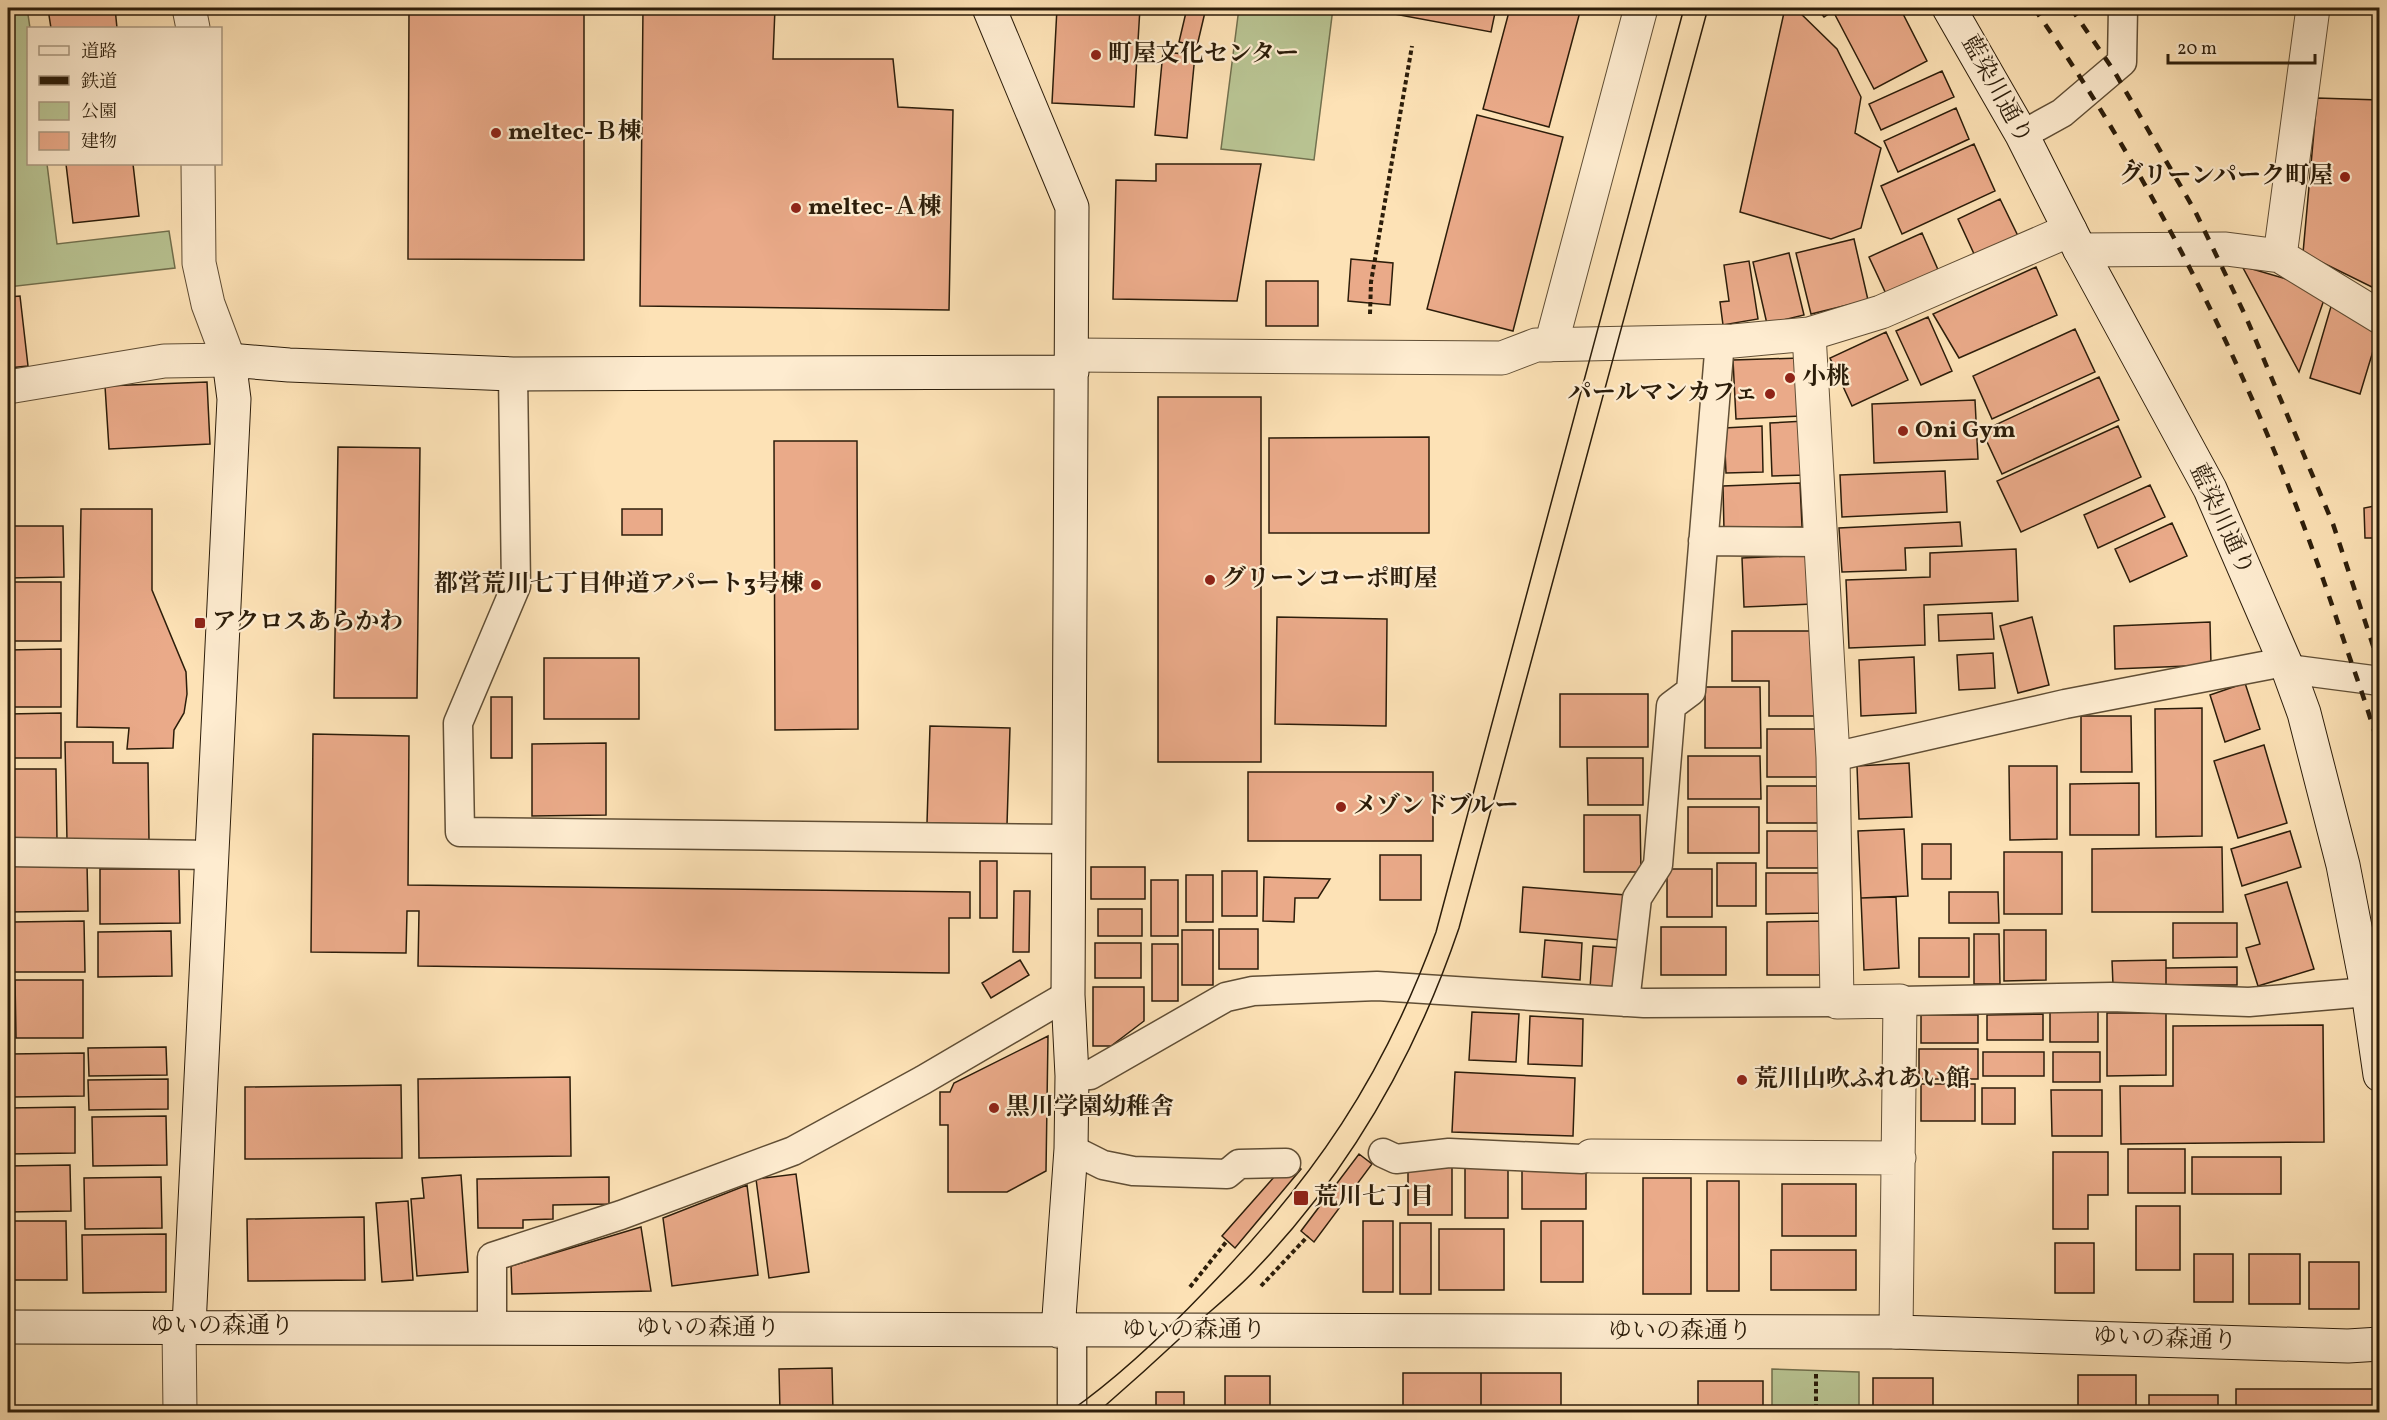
<svg xmlns="http://www.w3.org/2000/svg" width="2387" height="1420" font-family="Vollkorn,'Noto Serif JP',serif">
<style>
.green{fill:#b9c493;stroke:#72704e;stroke-width:1.5}
.building{fill:#eaaa89;stroke:#2c1d0a;stroke-width:1.5}
.lines{fill:none;stroke-linecap:round;stroke-linejoin:round}
.lane-casing{stroke:#604e35;stroke-width:31}
.street-casing{stroke:#604e35;stroke-width:35}
.secondary-casing{stroke:#2c1d0a;stroke-width:35}
.path{stroke:#2c1d0a;stroke-width:4;stroke-dasharray:4.5 3;stroke-linecap:butt}
.lane{stroke:#feecd0;stroke-width:28}
.street{stroke:#feecd0;stroke-width:33}
.secondary{stroke:#feecd0;stroke-width:33}
.tram{stroke:#2c1d0a;stroke-width:1.5}
.rail{stroke:#2c1d0a;stroke-width:4.5;stroke-dasharray:10 10;stroke-linecap:butt}
.poi-dot{fill:#8f2418;stroke:#feecd0;stroke-width:2}
.labels{text-anchor:middle;dominant-baseline:central;stroke-width:4.5;stroke-linejoin:round;paint-order:stroke}
.poi-label{font-size:24px;font-weight:bold;fill:#2c1d0a;stroke:#feecd0;text-anchor:start}
.street-label{font-size:24px;fill:#2c1d0a;stroke:#feecd0}
</style>
<rect width="100%" height="100%" fill="#fde2b6"/>
<filter id="stains"><feTurbulence type="fractalNoise" baseFrequency=".00333" numOctaves="4"/><feColorMatrix values="0 0 0 0 .2 0 0 0 0 .09 0 0 0 0 .02 0 0 0 .5 -.17"/></filter>
<radialGradient id="worn" r=".72"><stop offset=".6" stop-color="#630" stop-opacity="0"/><stop offset="1" stop-color="#630" stop-opacity=".3"/></radialGradient>
<!-- green -->
<path class="green" d="M8 8H27L30 28 28 164H47L57 244 169 231 175 268 8 287Z
M1239 8H1333L1314 160 1221 149Z
M1772 1369 1859 1372V1412H1772Z"/>
<!-- building -->
<path class="building" d="M62 8H115L117 28H51L48 9Z
M409 8H584V260L408 259Z
M643 8H775L773 59H893L898 107 953 110 949 310 640 306Z
M1057 8H1140L1134 107 1052 103Z
M1187 8H1206L1197 46 1179 42Z
M1362 8H1496L1491 32Z
M1510 8H1581L1549 127 1483 109Z
M1785 8H1795L1837 49 1861 97 1855 133 1881 148 1861 228 1831 239 1740 212Z
M1817 8H1900L1927 61 1874 89 1833 11 1824 17Z
M1163 52 1195 55 1187 138 1155 135Z
M1942 71 1954 97 1881 130 1869 104Z
M2317 98 2380 100V291L2303 253Z
M1956 108 1969 139 1898 172 1884 141Z
M1477 115 1563 137 1513 331 1427 309Z
M1974 144 1995 191 1902 234 1881 186Z
M66 164H133L139 216 73 223Z
M1156 164H1261L1237 301 1113 299 1116 180 1156 181Z
M2000 199 2018 236 1975 256 1958 219Z
M1922 233 1939 272 1887 296 1869 257Z
M1854 239 1868 300 1811 314 1796 253Z
M1789 253 1804 315 1767 324 1753 262Z
M1351 259 1393 263 1390 305 1348 301Z
M1749 261 1758 319 1723 325 1720 302 1729 301 1724 265Z
M2242 266 2327 291 2299 372Z
M2036 267 2057 315 1959 358 1933 314Z
M1266 281H1318V326H1266Z
M20 296 28 366 8 368V297Z
M2332 303 2380 328 2360 394 2310 378Z
M1928 317 1952 371 1921 385 1896 331Z
M2075 329 2095 372 1992 419 1973 376Z
M1886 332 1908 380 1852 406 1830 358Z
M1800 358 1802 416 1736 419 1733 360Z
M2099 377 2119 420 2002 474 1982 431Z
M207 382 210 444 109 449 105 386Z
M1158 397H1261V762H1158Z
M1975 400 1978 459 1874 463 1872 404Z
M1805 421 1807 475 1772 476 1770 423Z
M1762 426 1763 472 1726 473 1724 428Z
M2118 426 2141 477 2021 532 1997 481Z
M1429 437V533H1269V438Z
M774 441H857L858 729 775 730Z
M338 447 420 448 417 698H334Z
M1945 471 1947 512 1842 517 1840 475Z
M1800 483 1802 527 1724 530 1723 486Z
M2150 485 2165 517 2098 548 2084 515Z
M2380 505V538H2365L2364 508Z
M81 509H152V590L186 672 187 694 184 713 174 730 173 748 127 749 129 728 77 727Z
M622 509H662V535H622Z
M1960 522 1962 546 1905 548 1906 570 1842 572 1839 528Z
M2172 523 2187 556 2130 582 2115 549Z
M8 526H63L64 577 8 578Z
M2375 546H2380V592Z
M2016 549 2018 601 1924 605 1925 645 1849 648 1846 580 1930 577V553Z
M1811 555 1813 604 1744 607 1742 558Z
M8 582H61V641H8Z
M1992 613 1994 639 1939 641 1938 615Z
M1277 617 1387 619 1386 726 1275 724Z
M2032 617 2049 685 2018 693 2000 626Z
M2210 622 2211 665 2115 669 2114 626Z
M1732 631H1818V716H1769V681H1732Z
M61 649V707H8V650Z
M1993 653 1995 688 1959 690 1957 655Z
M1914 657 1916 713 1861 716 1859 660Z
M544 658H639V719H544Z
M2245 683 2260 729 2225 742 2210 695Z
M1705 687H1760L1761 748H1705Z
M1560 694H1648V747H1560Z
M491 697H512V758H491Z
M2202 708V836L2156 837 2155 709Z
M61 713V758H8V714Z
M2081 716H2131L2132 772H2081Z
M930 726 1010 728 1007 825 927 823Z
M1767 729H1822V777H1767Z
M313 734 409 736 408 885 970 892V918H949V973L418 966 419 911H407L406 953 311 952Z
M65 742H113V763H148L149 840 67 841Z
M606 743V815L532 816V744Z
M2264 745 2287 823 2238 838 2214 761Z
M1688 756H1760L1761 799H1688Z
M1587 758H1643V805H1588Z
M1909 763 1912 817 1859 819 1857 766Z
M2009 766H2057V839L2010 840Z
M8 769H56L57 841 8 842Z
M1248 772H1433V841H1248Z
M2139 783V835H2070V784Z
M1767 786H1824V823H1767Z
M1688 807H1759V853H1688Z
M1584 815H1640L1641 872H1584Z
M1904 829 1908 896 1861 898 1858 831Z
M1767 831H1828L1829 868H1767Z
M2290 831 2301 867 2242 886 2231 849Z
M1922 844H1951V879H1922Z
M2222 847 2223 912H2092V849Z
M2004 852H2062V914H2004Z
M1380 855H1421V900H1380Z
M980 861H997V918H980Z
M87 863 88 911 8 912V864Z
M1717 863H1756V906H1717Z
M1091 867H1145V899H1091Z
M100 869H179L180 923 100 924Z
M1667 869H1712V917H1667Z
M1222 871H1257V916H1222Z
M1766 873H1827L1828 913 1766 914Z
M1186 875H1213V922H1186Z
M1264 877 1330 879 1318 898H1295L1294 922 1263 921Z
M1151 880H1178V936H1151Z
M2287 882 2314 969 2258 986 2246 948 2260 944 2245 895Z
M1523 887 1626 895 1622 940 1520 932Z
M1014 891H1030L1029 952H1013Z
M1949 892H1998L1999 923H1949Z
M1896 897 1899 968 1864 970 1861 898Z
M1098 909H1142V936H1098Z
M84 921 85 972H12V922Z
M1828 921V975H1767V922Z
M2173 923H2237V957L2173 958Z
M1661 927H1726V975H1661Z
M1219 929H1258V969H1219Z
M1182 930H1213V985H1182Z
M2004 930H2046V980L2004 981Z
M171 931 172 976 98 977V932Z
M1974 934H1999L2000 984H1974Z
M1919 938H1969V977H1919Z
M1545 940 1582 943 1580 980 1542 977Z
M1095 943H1141V978H1095Z
M1152 944H1178V1001H1152Z
M1593 946 1622 948 1618 990 1590 988Z
M1020 960 1029 975 991 998 982 983Z
M2166 960V985H2113L2112 961Z
M2237 967V985H2166V968Z
M15 980H83V1038H16Z
M1093 987H1144V1021L1111 1046H1093Z
M2050 1011H2098V1042H2050Z
M1472 1012 1519 1014 1516 1062 1469 1060Z
M2107 1013H2166V1075L2107 1076Z
M2043 1014V1040H1987V1015Z
M1921 1015H1978V1043H1921Z
M1530 1016 1583 1019 1582 1066 1528 1064Z
M2323 1025 2324 1142 2121 1144 2120 1086H2173V1026Z
M1048 1036 1046 1171 1007 1192H948V1125H940V1092H950L954 1083Z
M166 1047 167 1075 89 1076 88 1048Z
M1919 1049H1978V1079H1919Z
M1983 1052H2044V1076H1983Z
M2053 1052H2100V1082H2053Z
M84 1053V1096L11 1097 10 1054Z
M1455 1072 1575 1078 1573 1136 1452 1132Z
M570 1077 571 1156 419 1158 418 1079Z
M168 1079V1109L89 1110 88 1080Z
M1921 1084H1975V1121H1921Z
M401 1085 402 1158 245 1159V1087Z
M1982 1088H2015V1124H1982Z
M2051 1090H2102V1136H2052Z
M75 1107V1153L8 1154V1108Z
M166 1116 167 1165 93 1166 92 1117Z
M2128 1149H2185V1193H2128Z
M2053 1152H2108V1195H2088V1229H2053Z
M1359 1154 1372 1164 1314 1242 1301 1231Z
M2192 1157H2281V1194H2192Z
M1290 1159 1301 1169 1235 1248 1222 1236Z
M70 1165 71 1211 8 1212V1166Z
M1408 1166H1452V1215H1408Z
M1522 1166H1586V1209H1522Z
M1465 1168H1508V1218H1465Z
M796 1174 809 1272 769 1278 756 1179Z
M461 1175 468 1272 417 1276 411 1199 424 1198 422 1178Z
M161 1177 162 1228 85 1229 84 1178Z
M609 1177V1204L553 1205V1219L523 1220V1228H478L477 1179Z
M1643 1178H1691V1294H1643Z
M1707 1181H1739V1291H1707Z
M1782 1184H1856V1236H1782Z
M747 1185 758 1275 672 1286 663 1218Z
M408 1201 413 1280 382 1282 376 1203Z
M2136 1206H2180V1270H2136Z
M364 1217 365 1280 248 1281 247 1219Z
M8 1221H66L67 1280H8Z
M1363 1221H1393V1292H1363Z
M1541 1221H1583V1282H1541Z
M1400 1223H1431V1294H1400Z
M641 1227 651 1291 512 1294 511 1266Z
M1439 1229H1504V1290H1439Z
M166 1234V1292L83 1293 82 1235Z
M2055 1243H2094V1293H2055Z
M1771 1250H1856V1290H1771Z
M2194 1254H2233V1302H2194Z
M2249 1254H2300V1304H2249Z
M2309 1262H2359V1309H2309Z
M832 1368 833 1412H780L779 1369Z
M1403 1373H1481V1412H1403Z
M1481 1373H1561V1412H1481Z
M2078 1375H2136V1412H2078Z
M1225 1376H1270V1412H1225Z
M1873 1378H1933V1412H1873Z
M1698 1381H1763V1412H1698Z
M2236 1389H2380V1412H2236Z
M1156 1392H1184V1412H1156Z
M2149 1395H2218V1412H2149Z"/>
<g class="lines">
<!-- lane casing -->
<g class="lane-casing">
<path id="lane" d="M2022 135 2062 113 2122 62 2123 8
M513 374 516 586 458 723 460 832 1069 839
M1703 541 1821 542
M2288 669 2380 681
M1833 757 2065 704 2284 662
M8 852 212 855
M1900 1001 2111 997 2249 1002 2368 992
M1625 1002 1637 898 1658 865 1671 706 1691 691 1720 341
M1072 1076 1090 1075 1226 997 1253 991 1377 986 1644 1003 1837 1002
M1071 1149 1103 1165 1133 1171 1227 1174 1239 1164 1286 1163
M1383 1153 1396 1159 1449 1153 1582 1159 1591 1156
M492 1328V1257L621 1215 793 1151 923 1080 1068 995
M1072 1331V1412"/>
</g>
<!-- street casing -->
<g class="street-casing">
<path id="street" d="M189 8 193 28
M2080 250 2226 249 2280 256 2313 8
M2280 256 2380 317
M1809 334 1833 757 1837 1002 1900 1001 1896 1332
M1551 345 1641 8
M1072 355 1502 358 1536 345 1733 341 1809 334 1881 312 2070 230
M8 387 164 361 229 360 208 304 199 263 198 164
M1591 1156 1899 1158
M179 1327 180 1412"/>
</g>
<!-- secondary casing -->
<g class="secondary-casing">
<path id="secondary" d="M989 8 1072 207 1068 995 1072 1076 1071 1149 1058 1331
M1949 8 2022 135 2080 250 2210 489 2288 669 2304 713 2343 865 2369 999 2380 1075
M189 1326 234 399 229 360 289 365 513 374 1072 372
M8 1327 1896 1332 2348 1346 2380 1344"/>
</g>
<!-- path -->
<path class="path" d="M1370 314 1371 282 1412 46
M1261 1286 1308 1236
M1190 1287 1227 1241
M1816 1374V1412"/>
<!-- lane -->
<use href="#lane" class="lane"/>
<!-- street -->
<use href="#street" class="street"/>
<!-- secondary -->
<use href="#secondary" class="secondary"/>
<!-- tram -->
<path class="tram" d="M1069 1412C1119 1377 1165 1333 1207 1289 1314 1178 1383 1078 1436 932L1684 8
M1098 1412C1129 1385 1159 1358 1189 1330 1211 1310 1236 1291 1256 1269 1349 1172 1416 1055 1459 928L1708 8"/>
<!-- rail -->
<path class="rail" d="M2034 8C2165 197 2266 405 2338 623 2352 666 2369 709 2380 752
M2071 8 2114 71 2195 211 2246 317 2333 524 2380 667"/>
</g>
<!-- markers -->
<g class="poi-dot">
<circle cx="1096" cy="55" r="6"/>
<circle cx="496" cy="133" r="6"/>
<circle cx="2345" cy="177" r="6"/>
<circle cx="796" cy="208" r="6"/>
<circle cx="1790" cy="378" r="6"/>
<circle cx="1770" cy="394" r="6"/>
<circle cx="1903" cy="431" r="6"/>
<circle cx="1210" cy="580" r="6"/>
<circle cx="816" cy="585" r="6"/>
<rect x="194" y="617" width="12" height="12" rx="3"/>
<circle cx="1341" cy="807" r="6"/>
<circle cx="1742" cy="1080" r="6"/>
<circle cx="994" cy="1108" r="6"/>
<rect x="1293" y="1190" width="16" height="16" rx="3"/>
</g>
<g class="labels">
<!-- poi labels -->
<g class="poi-label">
<text x="1108" y="55">町屋文化センター</text>
<text x="508" y="133">meltec-Ｂ棟</text>
<text x="2333" y="177" text-anchor="end">グリーンパーク町屋</text>
<text x="808" y="208">meltec-Ａ棟</text>
<text x="1802" y="378">小桃</text>
<text x="1758" y="394" text-anchor="end">パールマンカフェ</text>
<text x="1915" y="431">Oni Gym</text>
<text x="1222" y="580">グリーンコーポ町屋</text>
<text x="804" y="585" text-anchor="end">都営荒川七丁目仲道アパート3号棟</text>
<text x="212" y="623">アクロスあらかわ</text>
<text x="1353" y="807">メゾンドブルー</text>
<text x="1754" y="1080">荒川山吹ふれあい館</text>
<text x="1006" y="1108">黒川学園幼稚舎</text>
<text x="1314" y="1198">荒川七丁目</text>
</g>
<!-- street labels -->
<g class="street-label">
<text transform="translate(1996 90) rotate(61)">藍染川通り</text>
<text transform="translate(2221 520) rotate(65)">藍染川通り</text>
<text x="222" y="1327">ゆいの森通り</text>
<text x="708" y="1329">ゆいの森通り</text>
<text x="1194" y="1331">ゆいの森通り</text>
<text x="1680" y="1332">ゆいの森通り</text>
<text transform="translate(2165 1340) rotate(2)">ゆいの森通り</text>
</g>
</g>
<!-- margin -->
<rect width="2387" height="1420" fill="none" stroke="#fde2b6" stroke-width="30"/>
<rect x="9" y="9" width="2369" height="1402" fill="none" stroke="#2c1d0a" stroke-width="3"/>
<rect x="15" y="15" width="2357" height="1390" fill="none" stroke="#2c1d0a" stroke-width="1.5"/>
<!-- legend -->
<rect x="27" y="27" width="195" height="138" fill="#feecd0" stroke="#aa9981" stroke-width="1.5"/>
<rect x="39" y="46" width="30" height="9" fill="#feecd0" stroke="#aa9981" stroke-width="1.5"/>
<text x="81" y="57" font-size="18" fill="#2c1d0a">道路</text>
<rect x="39" y="76" width="30" height="9" fill="#2c1d0a" stroke="#aa9981" stroke-width="1.5"/>
<text x="81" y="87" font-size="18" fill="#2c1d0a">鉄道</text>
<rect x="39" y="102" width="30" height="18" fill="#b9c493" stroke="#aa9981" stroke-width="1.5"/>
<text x="81" y="117" font-size="18" fill="#2c1d0a">公園</text>
<rect x="39" y="132" width="30" height="18" fill="#eaaa89" stroke="#aa9981" stroke-width="1.5"/>
<text x="81" y="147" font-size="18" fill="#2c1d0a">建物</text>
<!-- scale -->
<path d="M2168 54v9h147v-9" fill="none" stroke="#2c1d0a" stroke-width="3"/>
<text x="2177" y="54" font-size="18" fill="#2c1d0a" stroke="#feecd0" stroke-width="4.5" paint-order="stroke">20 m</text>
<rect width="100%" height="100%" filter="url(#stains)"/>
<rect width="100%" height="100%" fill="url(#worn)"/>
</svg>
